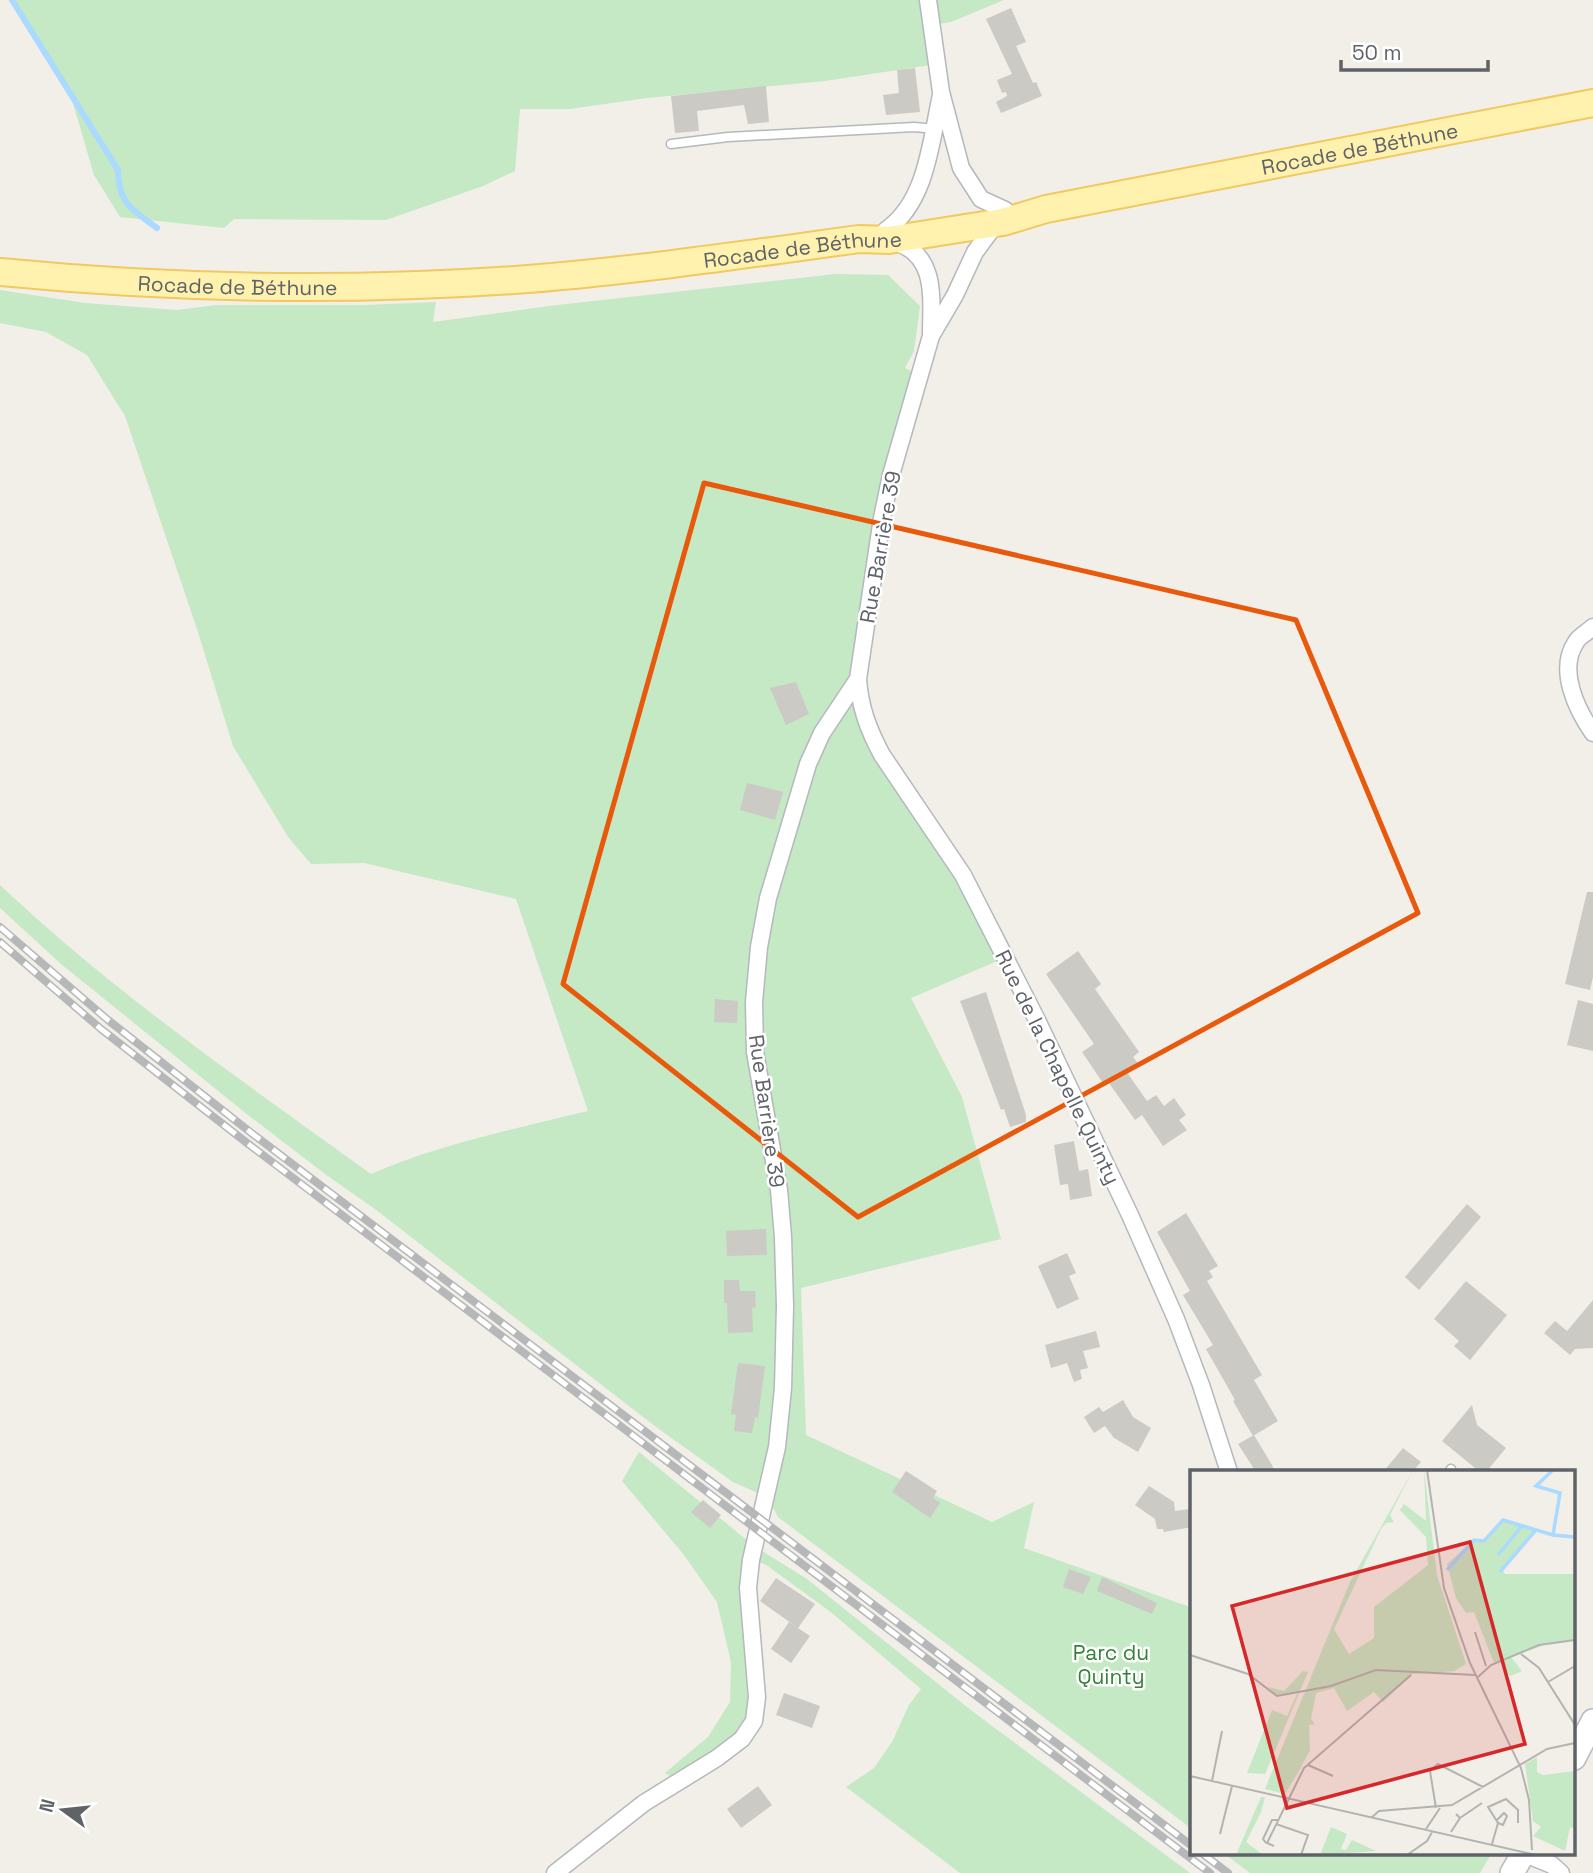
<svg xmlns="http://www.w3.org/2000/svg" width="1593" height="1873" font-family="'Space Grotesk',sans-serif">
<style>
.green{fill:#c5e8c5}
.lines{fill:none;stroke-linecap:round;stroke-linejoin:round}
.stream{stroke:#aadaff;stroke-width:6}
.building{fill:#cccac5}
.lane-casing{stroke:#b5b8bc;stroke-width:11}
.street-casing{stroke:#b5b8bc;stroke-width:19}
.secondary-casing{stroke:#b6babf;stroke-width:26}
.primary-casing{stroke:#f2c960;stroke-width:30}
.lane{stroke:#fff;stroke-width:8}
.street{stroke:#fff;stroke-width:16}
.secondary{stroke:#fff;stroke-width:23}
.primary{stroke:#fff2af;stroke-width:26}
.rail-casing{stroke:#b6b7b8;stroke-width:8}
.rail{stroke:#fff;stroke-width:5;stroke-dasharray:16;stroke-linecap:butt}
.marked{fill:none;stroke:#e8590c;stroke-width:5;stroke-linejoin:round}
.labels{text-anchor:middle;dominant-baseline:central;stroke-width:5;stroke-linejoin:round;paint-order:stroke}
.street-label{font-size:21px;fill:#5f6368;stroke:#fff}
.park-label{font-size:21px;fill:#348238;stroke:#fff}
.inset-river{fill:none;stroke:#aadaff;stroke-width:3.5}
.inset-road{fill:none;stroke:#b3b3b1;stroke-width:2}
.view{fill:#d62828;fill-opacity:0.15;stroke:#d62828;stroke-width:3.5}
.inset-edge{fill:none;stroke:#5f6368;stroke-width:3.5}
</style>
<rect width="100%" height="100%" fill="#f1efe8"/>
<!-- green -->
<path class="green" d="M12 0H1004L951 22 932 25 937 64 825 81 647 98 570 109H520L515 171 483 186 386 220 234 219 224 228 120 217 94 175 70 93Z
M835 274 888 275 920 306 914 351 905 368 919 375 891 475 858 679 864 716 1004 958 911 998 962 1097 1001 1239 801 1288 806 1435 992 1522 1034 1502 1024 1548 1190 1607 1192 1606V1829L778 1517 767 1497 733 1482 656 1427 375 1209 325 1174 248 1115 61 964 0 908V885C114 993 244 1082 371 1174 440 1144 514 1129 588 1111L516 899 364 863 311 864 288 837 233 746 198 632 125 416 87 355 46 332 0 323V290L85 303 177 310 217 305H366L436 302 433 322 549 306Z
M639 1452 754 1546 807 1579 972 1711 1190 1873H960L846 1787 874 1768 892 1742 909 1705 921 1689 832 1613 765 1564 752 1561 754 1721 678 1781 665 1773 708 1737 730 1702 731 1662 717 1602 684 1555 622 1481Z
M1225 1854H1488L1490 1856 1480 1873H1250Z"/>
<g class="lines">
<!-- stream -->
<path class="stream" d="M12 0 118 170C118 203 132 210 157 228"/>
</g>
<!-- building -->
<path class="building" d="M1011 8 1026 42 1016 46 1033 83 1036 82 1042 96 1001 113 996 102 1007 96 1006 92 1002 93 997 80 1012 74 986 19Z
M915 68 920 112 886 115 883 95 899 93 897 70Z
M766 86 769 122 748 124 744 105 697 111 699 131 675 133 671 96Z
M796 682 809 714 786 725 770 688Z
M747 783 783 792 775 820 740 810Z
M1587 892H1593V977L1590 990 1565 984Z
M1078 951 1101 984 1095 989 1139 1052 1133 1057 1138 1063 1126 1071 1147 1101 1156 1095 1164 1106 1174 1098 1186 1115 1179 1120 1187 1130 1163 1146 1142 1115 1135 1120 1109 1083 1105 1086 1082 1052 1094 1044 1046 974Z
M986 992 1026 1115V1122L1010 1127 1004 1109 1001 1110 960 1001Z
M715 999 738 1001 737 1023 714 1022Z
M1578 1000 1593 1004V1051L1567 1045Z
M1074 1141 1079 1171 1088 1169 1092 1196 1070 1200 1068 1184 1060 1185 1054 1145Z
M1467 1204 1481 1217 1419 1290 1405 1277Z
M1186 1213 1218 1266 1209 1271 1213 1277 1207 1281 1262 1375 1254 1380 1278 1421 1253 1436 1233 1401 1235 1400 1206 1349 1213 1345 1183 1295 1190 1291 1157 1232Z
M766 1229 767 1255 727 1256 726 1231Z
M1067 1253 1076 1273 1069 1276 1079 1299 1057 1309 1038 1266Z
M724 1280H739L740 1291H755L756 1307 752 1308 753 1332 728 1333 727 1303H724Z
M1466 1281 1507 1315 1470 1360 1454 1346 1459 1341 1434 1319Z
M1593 1300V1348L1575 1349 1570 1355 1544 1333 1555 1321 1567 1331Z
M1096 1331 1100 1347 1083 1351 1088 1368 1080 1370 1082 1379 1074 1382 1067 1363 1051 1368 1045 1345Z
M738 1363 765 1366 758 1418 755 1417 752 1433 734 1431 736 1415 731 1414Z
M1123 1400 1133 1417 1151 1428 1138 1452 1114 1438 1105 1426 1094 1433 1084 1417 1099 1407 1103 1412Z
M1472 1405 1477 1425 1506 1448 1486 1472H1480L1442 1441Z
M1254 1435 1272 1465 1275 1472H1256L1238 1444Z
M1403 1448 1421 1462 1412 1472H1383Z
M906 1471 937 1491 933 1498 940 1503 930 1518 892 1492Z
M1149 1486 1174 1502 1175 1511 1190 1509 1192 1527 1164 1532 1163 1529H1157L1155 1519 1135 1505Z
M703 1500 721 1515 710 1528 691 1512Z
M1069 1569 1091 1577 1083 1594 1063 1587Z
M1102 1577 1157 1603 1152 1614 1097 1591Z
M776 1578 815 1604 798 1628 760 1601Z
M789 1622 810 1636 791 1663 771 1649Z
M784 1693 820 1706 812 1728 776 1715Z
M758 1786 772 1805 741 1828 727 1809Z"/>
<g class="lines">
<!-- lane casing -->
<g class="lane-casing">
<path id="lane" d="M671 144 728 137 914 127 936 129
M1449 1472 1451 1469"/>
</g>
<!-- street casing -->
<g class="street-casing">
<path id="street" d="M928 0 941 92 961 168 981 199 1005 210
M886 230C927 202 931 140 941 95
M895 242C938 255 931 299 931 335
M1593 627C1588 632 1579 636 1576 642 1557 670 1577 710 1593 733
M858 679C860 707 868 729 882 755L963 875 1037 1020 1130 1215 1176 1319 1201 1385 1229 1472
M1525 1854 1552 1865 1561 1873
M555 1873 644 1803 717 1758 742 1739 754 1721 757 1697 748 1588 751 1560 777 1447 783 1388 785 1306 783 1237 779 1190 755 1052 754 1002 759 947 768 898 808 764 822 733 858 679 882 518 891 475 931 336 955 295 975 252 992 229 1001 224"/>
</g>
<!-- secondary casing -->
<g class="secondary-casing">
<path id="secondary" d="M1574 1758 1593 1721
M1512 1873 1523 1854"/>
</g>
<!-- primary casing -->
<g class="primary-casing">
<g id="primary">
<path id="s1" d="M0 272C175 289 353 292 528 279 639 270 749 254 859 239L889 240 1003 222 1046 209 1593 103"/>
</g>
</g>
<!-- lane -->
<use href="#lane" class="lane"/>
<!-- street -->
<use href="#street" class="street"/>
<!-- secondary -->
<use href="#secondary" class="secondary"/>
<!-- primary -->
<use href="#primary" class="primary"/>
<!-- rail casing -->
<g class="rail-casing">
<path id="rail" d="M0 927 108 1020 254 1135 1192 1846
M0 942 101 1029 247 1143 1210 1873
M1203 1854 1228 1873"/>
</g>
<!-- rail -->
<use href="#rail" class="rail"/>
</g>
<!-- marked area -->
<path class="marked" d="M704 483 1296 620 1418 913 858 1217 563 984Z"/>
<g class="labels">
<!-- street labels -->
<g class="street-label">
<text stroke="none"><textPath href="#s1" startOffset="1372">Rocade de Béthune</textPath></text>
<text stroke="none"><textPath href="#s1" startOffset="805">Rocade de Béthune</textPath></text>
<text stroke="none"><textPath href="#s1" startOffset="238">Rocade de Béthune</textPath></text>
<text transform="translate(880 547) rotate(-80)">Rue Barrière 39</text>
<text transform="translate(1058 1067) rotate(64)">Rue de la Chapelle Quinty</text>
<text transform="translate(767 1111) rotate(82)">Rue Barrière 39</text>
</g>
<!-- park labels -->
<g class="park-label">
<text x="1111" y="1652">Parc du<tspan x="1111" dy="24">Quinty</tspan></text>
</g>
</g>
<!-- overview -->
<g transform="translate(1190 1470)">
<rect width="385" height="385" fill="#f1efe8"/>
<path d="M223 0 200 45 204 52 196 53 191 59 144 159 159 184 184 168V137L238 95 236 67 210 40 214 34 236 51 234 0 247 105 276 194 264 201 223 204 193 232 184 222 157 241 144 218 126 223 121 249 125 254 119 255 120 280 109 301 95 324 75 319 160 112ZM313 50 345 61 312 100 315 104H385V170L360 173 321 187 332 201 320 206 309 191 304 193 284 142 276 143 266 128 257 94 284 70 294 71ZM113 201 118 202 75 304 57 303 82 240 97 246 108 222 87 226 78 217 94 221ZM347 287V302L353 305 385 301V359L380 357 375 381 343 366 351 357 343 351 335 294ZM71 327H75L71 342 56 372 73 385H46ZM141 357 157 364 151 379 156 380 162 370 186 381 130 385Z" fill="#c5e8c5"/>
<path class="inset-river" d="M363 65 385 67M308 85 332 56M257 100 284 70 294 71 313 50 363 65 370 23 346 16 363 0M310 102 345 61"/>
<path class="inset-road" d="M237 0 254 118 280 193 331 298 339 330 342 380M285 162 296 196M331 184 349 198 385 255M0 185 58 204 87 226 141 216 186 200 285 205M288 207 301 195 349 175 385 170M358 212 385 196M118 295 143 306M0 306 346 385M22 311 32 261M246 338 240 301 248 294 293 317M181 348 189 341 262 335 357 279 385 273M270 348 292 333M307 350 314 343 317 346 313 355 308 353M86 354 118 365 111 385M236 359 250 338M261 362 270 348 266 344M30 364 42 316M76 373 73 369 82 350H88M302 374 308 353 298 337 316 329 328 340V353M84 376 77 373 114 298 221 205M217 385 237 371 242 362"/>
<path class="view" d="M280 72 335 274 97 338 42 136Z"/>
<rect width="385" height="385" class="inset-edge"/>
</g>
<!-- north arrow -->
<g transform="translate(63 1810) rotate(285)" stroke="#ffffff" stroke-width="5" paint-order="stroke">
<path d="M0-5L12 26L0 18L-12 26Z" fill="#5f6368"/>
<text y="-10" font-size="19" font-weight="bold" text-anchor="middle" fill="#5f6368">N</text>
</g>
<!-- scale -->
<path d="M1341 60v10h147v-10" fill="none" stroke="#5f6368" stroke-width="3.5"/>
<text x="1352" y="60" font-size="21" fill="#5f6368" stroke="#ffffff" stroke-width="5" paint-order="stroke">50 m</text>
</svg>
